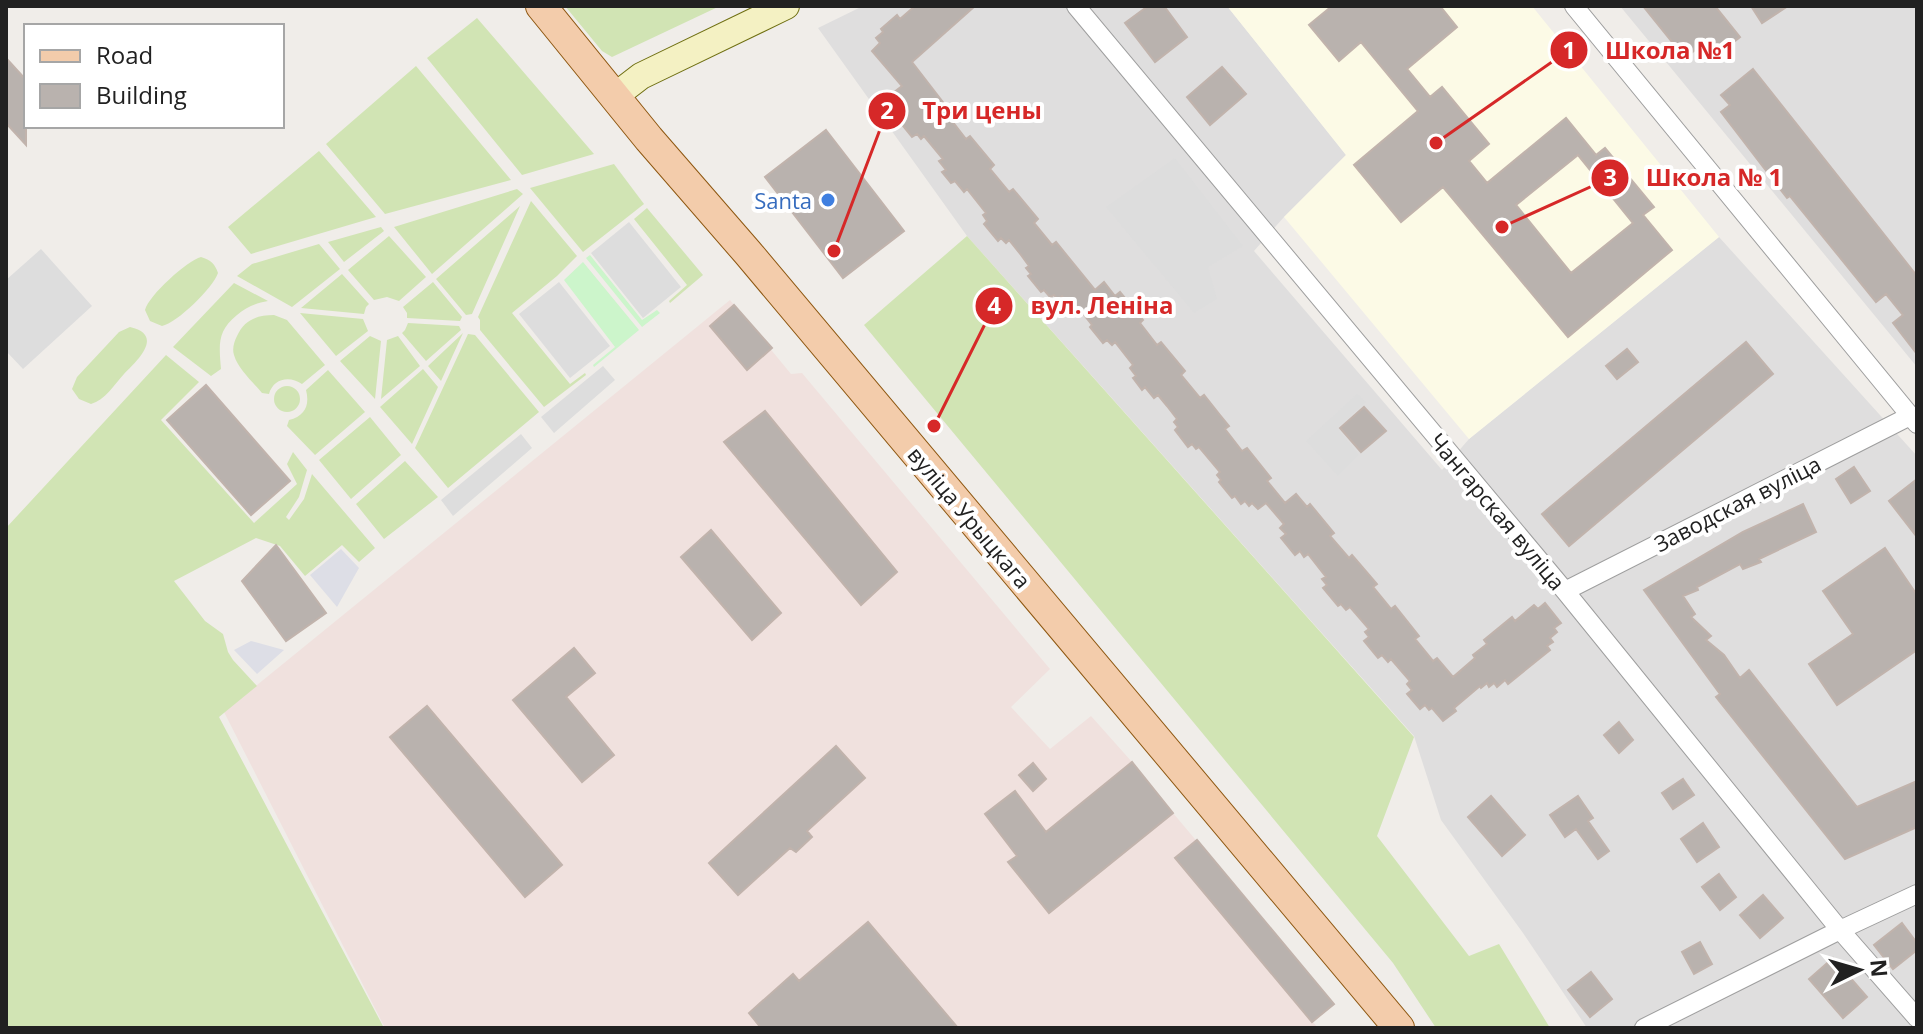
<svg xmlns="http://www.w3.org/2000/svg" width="1923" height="1034" font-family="'Open Sans',sans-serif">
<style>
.residential{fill:#dfdede}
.education{fill:#fcfae6}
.military{fill:#f0e1de}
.grass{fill:#d1e4b4}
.park{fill:#ccf5cb}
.parking{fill:#ddd}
.plaza{fill:#dddee6}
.building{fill:#b9b2ae;stroke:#c1b3ac;stroke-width:2;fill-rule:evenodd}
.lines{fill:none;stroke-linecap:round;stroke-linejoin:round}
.minor-casing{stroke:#9e9e9e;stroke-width:20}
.secondary-casing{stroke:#6f6f11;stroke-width:28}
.primary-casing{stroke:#8e5710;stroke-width:32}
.minor{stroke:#fff;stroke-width:18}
.secondary{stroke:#f4f1c3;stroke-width:26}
.primary{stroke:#f3ccab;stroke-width:30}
.shop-dot{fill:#3f7fe0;stroke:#fff;stroke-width:3}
.labels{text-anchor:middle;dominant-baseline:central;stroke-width:8;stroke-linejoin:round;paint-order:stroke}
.shop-label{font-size:22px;fill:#366cbe;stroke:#fff;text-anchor:end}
.street-label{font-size:22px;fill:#212121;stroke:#fff}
.leader{fill:none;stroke:#d62828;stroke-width:3}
.callout-dot{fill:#d62828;stroke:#fff;stroke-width:3}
.mark-label{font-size:24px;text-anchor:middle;font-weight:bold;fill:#fff}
.callout-label{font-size:24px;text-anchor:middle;font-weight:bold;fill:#d62828;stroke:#fff;stroke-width:8;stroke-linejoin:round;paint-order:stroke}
</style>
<rect width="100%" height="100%" fill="#f0ede9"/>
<!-- residential -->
<path class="residential" d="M863 6H1227L1346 155 1284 217 1254 251 1442 470 1469 439 1719 237 1917 456V1028H1587L1523 933 1441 820 1414 736 967 236 818 28Z
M1620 6H1917V367Z"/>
<!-- education -->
<path class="education" d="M1227 6H1532L1719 237 1469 439 1284 217 1346 155Z"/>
<!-- military -->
<path class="military" d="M730 300 791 374 802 373 1050 669 1011 707 1050 749 1091 716 1132 762 1173 813 1334 1004 1313 1022 1318 1028H385L224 712Z"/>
<!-- grass -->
<path class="grass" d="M565 6H720L612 57 602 51Z
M477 18 594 154 522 175 518 170 427 58Z
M416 66 511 180 385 214 326 144Z
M319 151 376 217 251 254 228 227Z
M614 164 644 204 583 252 530 188Z
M517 189 523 194 432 274 394 227Z
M531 201 577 256 557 276 512 313 570 384 585 373 586 375 544 407 480 330V320L478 317Z
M520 206 472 314 466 315 436 279Z
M647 208 703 275 670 303 669 301 687 285 634 219Z
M381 227 384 231 344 262 328 242Z
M389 236 426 277 399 301 387 297 374 300 348 270Z
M967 236 1414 737 1377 836 1469 956 1499 944 1550 1028H1436L1393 963 864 325Z
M319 244 340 269 292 307 237 276 252 264Z
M201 257C211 260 215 264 218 273 213 288 177 323 162 326L150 321 145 310C149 295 187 261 201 257Z
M342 274 369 304 366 307 364 314 301 308Z
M433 282 462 317 460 321 407 318V313L403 307Z
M234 283 268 301C256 303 246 307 237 315 217 331 219 345 221 369L211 376 173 347Z
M300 313 363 319 368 331 336 356Z
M274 315 287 320 325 365 302 384C289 375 273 379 269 394L262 393C253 382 238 369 234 355 232 349 234 342 237 336 244 320 257 315 274 315Z
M408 323 459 326 461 330 426 361 402 333 405 330Z
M130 327C165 335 137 361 124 374 114 385 105 400 91 404L79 399 72 389 77 377 119 332Z
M463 333 441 381 428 366Z
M468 334 475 335 539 412 448 488 415 448Z
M370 336 381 341 375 399 340 361Z
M398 336 420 366 381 399 387 340Z
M166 355 199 382 161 420 254 523 297 484 287 464 293 452 307 470 299 497 286 517 289 520 304 499 312 474 375 548 359 562 342 545 305 576 280 546 256 538 174 581 205 621 223 634 228 652 233 660 257 686 219 717 384 1028H6V528Z
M423 369 438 387 412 444 380 407Z
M328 370 365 412 315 455 287 426 289 420C305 416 310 405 306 390Z
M274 399a13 13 0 1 1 26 0a13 13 0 1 1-26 0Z
M370 417 401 455 351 499 319 460Z
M405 461 438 497 384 539 356 504Z"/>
<!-- park -->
<path class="park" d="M590 255 642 320 657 310 660 313 642 327 586 258Z
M583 262 639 330 594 367 593 365 615 347 564 280Z"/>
<!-- parking -->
<path class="parking" d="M1175 158 1243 246 1208 267 1217 299 1194 313 1106 207Z
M629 222 681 287 643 318 591 253Z
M41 249 92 306 23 369 6 351V280Z
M559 282 610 346 570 378 519 314Z
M603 366 615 380 554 433 541 417Z
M1357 394 1366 402 1337 428 1359 455 1338 476 1306 441Z
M521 434 532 448 453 516 441 500Z"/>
<!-- plaza -->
<path class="plaza" d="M341 549 359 568 337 607 310 575Z
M251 641 284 650 257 674 234 650Z"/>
<!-- building -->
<path class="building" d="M915 6H975L912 62 952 114 949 117 966 139 970 136 994 165 990 169 1009 192 1013 189 1038 219 1034 223 1052 245 1056 242 1095 290 1104 282 1115 296 1120 292 1143 320 1140 323 1157 345 1161 342 1185 371 1181 375 1200 398 1204 395 1220 415 1229 426 1225 429 1242 451 1247 448 1271 478 1267 481 1285 503 1296 494 1307 507 1310 504 1334 533 1330 536 1349 558 1352 555 1377 584 1373 587 1391 609 1395 606 1419 636 1415 639 1433 661 1437 658 1453 677 1475 658 1473 655 1487 644 1484 640 1512 617 1515 621 1534 605 1538 609 1545 603 1561 623 1554 628 1557 632 1550 638 1553 642 1547 646 1550 650 1508 684 1505 680 1497 687 1494 683 1489 687 1487 683 1481 688 1480 686 1454 708 1456 711 1443 721 1432 708 1429 710 1425 705 1420 709 1407 694 1412 690 1407 684 1410 681 1391 659 1388 662 1382 655 1378 658 1364 641 1369 637 1365 632 1369 629 1350 607 1346 610 1341 604 1338 606 1323 588 1327 585 1322 579 1326 577 1308 554 1304 557 1300 551 1295 555 1281 538 1286 534 1280 528 1284 524 1266 503 1258 509 1252 503 1249 506 1245 501 1241 504 1235 496 1232 498 1219 482 1221 480 1217 475 1220 472 1199 447 1196 449 1192 444 1188 447 1175 430 1178 427 1174 422 1177 419 1167 406 1158 395 1154 398 1145 387 1142 390 1133 378 1136 376 1130 368 1133 365 1115 342 1112 345 1107 340 1103 343 1090 327 1092 325 1072 300 1067 303 1062 296 1058 300 1054 295 1050 297 1044 290 1041 292 1028 276 1031 274 1026 268 1029 266 1021 255 1009 240 1006 243 1001 238 998 241 984 224 987 221 983 215 986 213 967 189 964 192 955 181 951 183 942 172 946 170 939 161 943 159 924 136 921 139 917 134 912 137 899 121 902 119 895 111 899 108 894 102 898 99 893 93 902 86 872 51 880 43 876 38 883 32 881 29 897 15 900 19Z
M1148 6H1164L1187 37 1155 62 1125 23Z
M1332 6H1440L1457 27 1407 69 1430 97 1442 87 1489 144 1469 161 1487 183 1566 118 1596 155 1605 148 1654 207 1643 215 1672 250 1568 337 1443 187 1401 222 1354 165 1418 111 1361 42 1339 61 1309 25ZM1578 155 1633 223 1571 273 1516 205Z
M1643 6H1715L1740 37 1711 60 1700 46 1685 58Z
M1751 6H1788L1762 23Z
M6 58 26 80V145L6 123Z
M1222 67 1246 94 1210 125 1187 97Z
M1753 69 1917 276V354L1893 323 1903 315 1886 294 1876 302 1790 196 1787 198 1721 112 1730 105 1721 95Z
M826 130 904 231 843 278 765 177Z
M734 305 772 348 747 370 710 326Z
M1746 342 1773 374 1569 546 1542 514Z
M1627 349 1638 362 1617 379 1606 366Z
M206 385 290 481 251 515 167 420Z
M1364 407 1386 431 1361 452 1340 428Z
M765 411 897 572 861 605 724 442Z
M1854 467 1870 491 1851 503 1836 479Z
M1917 479V537L1889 501Z
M1803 504 1816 532 1759 559 1761 562 1743 569 1740 564 1697 587 1698 590 1683 596 1695 614 1691 617 1711 636 1706 640 1724 655 1740 678 1749 670 1857 807 1917 781V827L1845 859 1716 697 1720 694 1644 590 1743 532Z
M711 530 781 613 752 640 681 557Z
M276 545 326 613 286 641 242 581Z
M1885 548 1917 595V650L1837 705 1809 664 1853 634 1823 591Z
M574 648 595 673 566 697 614 755 582 782 513 700Z
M427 706 562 865 525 897 390 737Z
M1619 722 1633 740 1619 753 1604 735Z
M836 746 865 778 807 831 812 837 796 852 790 848 738 895 709 863Z
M1132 762 1173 813 1049 913 1008 862 1017 856 985 814 1015 791 1046 832Z
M1033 763 1046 779 1033 791 1019 775Z
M1683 779 1694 795 1673 809 1662 793Z
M1491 796 1525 835 1502 856 1468 817Z
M1578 796 1593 818 1588 821 1609 851 1598 859 1576 829 1565 837 1550 815Z
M1703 823 1719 847 1697 862 1681 839Z
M1197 840 1334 1004 1312 1022 1175 858Z
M1719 874 1736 897 1720 910 1702 887Z
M1763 895 1783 918 1760 938 1740 915Z
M868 922 958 1028H761L749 1013 793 974 799 981Z
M1902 923 1917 943V950L1893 969 1874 945Z
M1700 942 1712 964 1694 974 1682 952Z
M1833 958 1867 997 1843 1018 1809 979Z
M1591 972 1612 999 1590 1017 1568 990Z"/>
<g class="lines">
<!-- minor casing -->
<g class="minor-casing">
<path id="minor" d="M1076 6 1565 591 1840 930 1917 1018
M1574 6 1917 424
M1565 591 1910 416
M1644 1028 1840 930 1917 894"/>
</g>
<!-- secondary casing -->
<g class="secondary-casing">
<path id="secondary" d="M615 96 641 76 786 6"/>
</g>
<!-- primary casing -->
<g class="primary-casing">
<path id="primary" d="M541 6 649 139 748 253 1399 1028"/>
</g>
<!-- minor -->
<use href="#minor" class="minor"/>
<!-- secondary -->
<use href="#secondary" class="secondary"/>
<!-- primary -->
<use href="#primary" class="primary"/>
</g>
<!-- markers -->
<circle class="shop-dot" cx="828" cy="200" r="8"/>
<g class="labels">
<!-- shop labels -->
<g class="shop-label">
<text x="812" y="200">Santa</text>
</g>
<!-- street labels -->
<g class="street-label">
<text transform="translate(1737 503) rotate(-27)">Заводская вуліца</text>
<text transform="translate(1498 511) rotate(50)">Чангарская вуліца</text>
<text transform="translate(970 517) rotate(50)">вуліца Урыцкага</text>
</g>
</g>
<!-- callouts -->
<path class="leader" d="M1436 143L1569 50M834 251L887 111M1502 227L1610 178M934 426L994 306"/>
<g class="callout-dot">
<circle cx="1436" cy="143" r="8"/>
<circle cx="834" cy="251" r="8"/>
<circle cx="1502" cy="227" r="8"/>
<circle cx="934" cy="426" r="8"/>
<circle cx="1569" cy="50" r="20"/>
<circle cx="887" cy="111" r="20"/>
<circle cx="1610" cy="178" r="20"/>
<circle cx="994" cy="306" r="20"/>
</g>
<g class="mark-label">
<text x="1569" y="59">1</text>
<text x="887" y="119">2</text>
<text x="1610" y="186">3</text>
<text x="994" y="314">4</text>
</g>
<g class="callout-label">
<text x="1670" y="59">Школа №1</text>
<text x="982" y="119">Три цены</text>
<text x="1714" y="186">Школа № 1</text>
<text x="1102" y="314">вул. Леніна</text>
</g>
<!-- border -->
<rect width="1923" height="1034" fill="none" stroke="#212121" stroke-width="16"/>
<!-- legend -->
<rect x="24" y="24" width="260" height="104" fill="#ffffff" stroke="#a6a6a6" stroke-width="2"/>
<rect x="40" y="50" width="40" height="12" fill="#f3ccab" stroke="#a6a6a6" stroke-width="2"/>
<text x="96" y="64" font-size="24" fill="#212121">Road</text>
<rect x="40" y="84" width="40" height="24" fill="#b9b2ae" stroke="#a6a6a6" stroke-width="2"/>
<text x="96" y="104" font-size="24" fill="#212121">Building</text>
<!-- north arrow -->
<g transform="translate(1859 970) rotate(85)" stroke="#ffffff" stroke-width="6" paint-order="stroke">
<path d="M0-6L14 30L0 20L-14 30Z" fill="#212121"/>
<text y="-12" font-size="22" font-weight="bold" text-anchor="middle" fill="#212121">N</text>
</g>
</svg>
